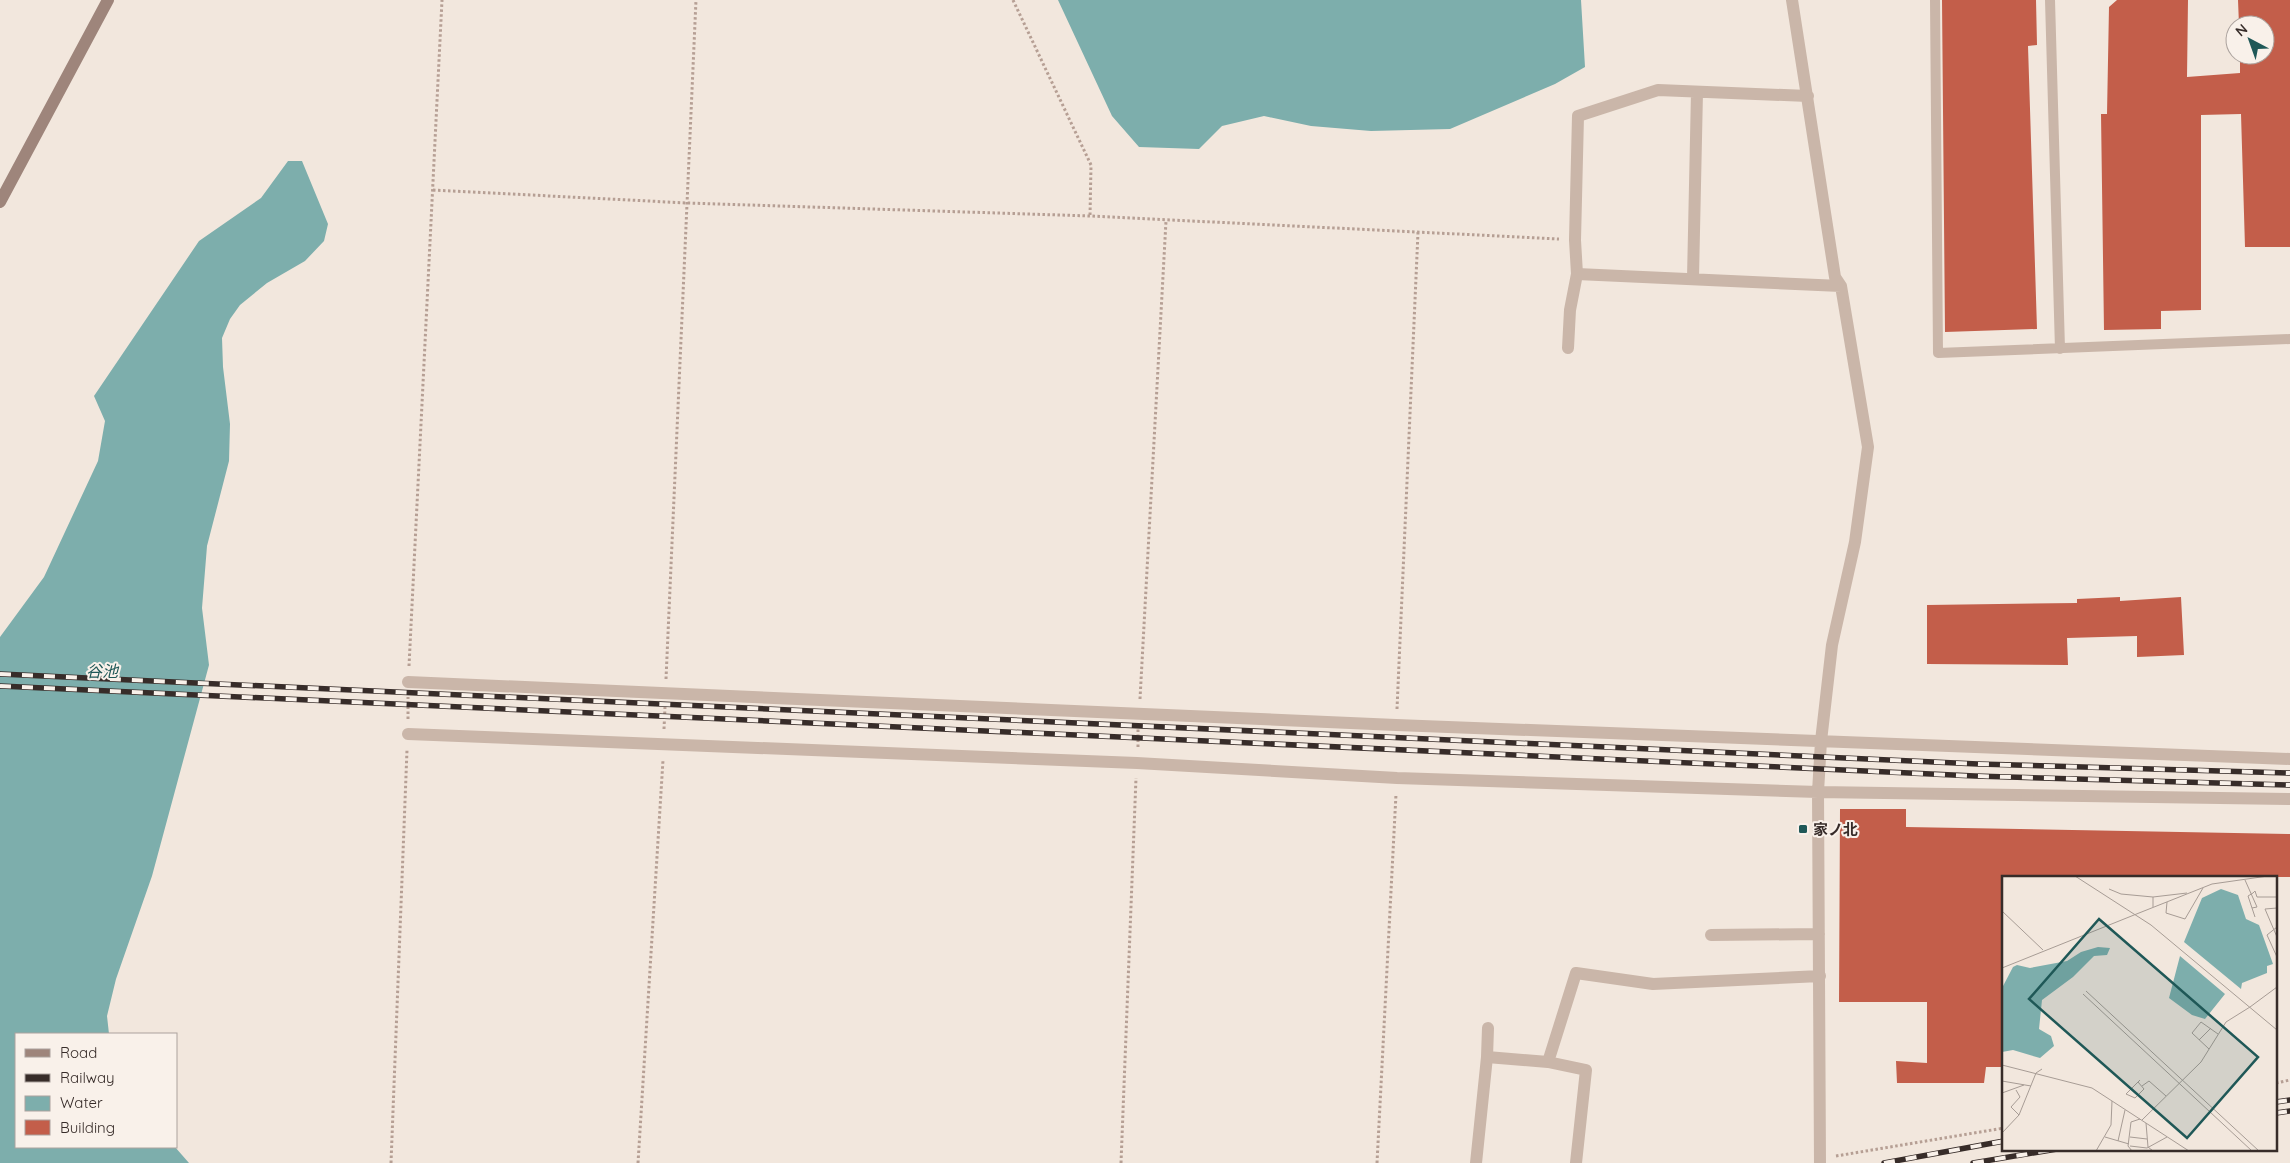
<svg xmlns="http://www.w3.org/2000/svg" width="2290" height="1163" font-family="Quicksand,'Noto Sans JP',sans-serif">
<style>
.water{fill:#7daeac}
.building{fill:#c35e4a}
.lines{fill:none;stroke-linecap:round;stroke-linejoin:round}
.path{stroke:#b69f94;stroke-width:3;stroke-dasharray:2.5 2.5;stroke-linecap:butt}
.lane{stroke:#cab6a9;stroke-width:10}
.street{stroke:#cab6a9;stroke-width:12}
.secondary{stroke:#9e857b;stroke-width:12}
.rail-casing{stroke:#372c29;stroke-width:5.5}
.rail{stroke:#f9f1ea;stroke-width:4;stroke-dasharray:11;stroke-linecap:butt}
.poi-dot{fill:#1f5857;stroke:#f9f1ea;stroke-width:2}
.labels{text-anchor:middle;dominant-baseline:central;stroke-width:4;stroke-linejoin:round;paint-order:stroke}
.poi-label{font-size:15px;font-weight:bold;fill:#372c29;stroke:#f9f1ea;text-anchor:start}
.water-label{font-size:16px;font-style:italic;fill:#1f5857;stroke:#f9f1ea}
.inset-road{fill:none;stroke:#a79c95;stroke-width:1}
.view{fill:#1f5857;fill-opacity:0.15;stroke:#1f5857;stroke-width:2.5}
.inset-edge{fill:none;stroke:#372c29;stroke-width:2.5}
</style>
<rect width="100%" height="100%" fill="#f2e7dd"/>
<!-- water -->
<path class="water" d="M1058 0H1581L1585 67 1555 84 1450 129 1371 131 1311 126 1264 116 1222 126 1199 149 1139 147 1112 116Z
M288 161H302L328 224 324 241 305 261 267 283 240 305 230 319 222 338 223 367 230 424 229 461 207 546 202 608 209 665 152 876 116 979 107 1016 109 1034H16V1147H175L189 1163H0V637L44 577 98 461 105 421 94 396 199 241 261 198Z"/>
<!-- building -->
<path class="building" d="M1942 0H2036L2037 45 2028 46 2037 329 1945 332Z
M2117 0H2188L2187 77 2240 73V55H2265V25H2239L2238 0H2290V247H2245L2241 114 2201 115V310L2161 311V329L2104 330 2101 114H2107L2109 7Z
M2120 597V601L2181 597 2184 655 2137 657V636L2067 638 2068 665 1927 664V605L2077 603V599Z
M1840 809H1906V827L2290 834V877H2004V1067H1986L1984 1083H1897L1896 1061 1927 1063V1002H1839Z"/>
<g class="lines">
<!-- path -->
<path class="path" d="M1013 0 1091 165 1090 216
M433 190 687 203 1090 216 1559 239
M409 666 442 0
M666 679 696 0
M1140 699 1166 221
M1397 709 1418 232
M408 719V697
M664 729 665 707
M1138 747V728
M2276 1083 2290 1080
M1836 1156 2004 1128
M391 1163 407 750
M638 1163 663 760
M1121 1163 1136 778
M1377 1163 1396 794"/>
<!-- lane -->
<path class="lane" d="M1935 0 1938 353 2290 339
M2050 0 2060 349"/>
<!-- street -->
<path class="street" d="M1792 0 1835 277 1841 286 1868 447 1855 542 1832 645 1821 741 1818 792 1820 1163
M1808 96 1658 90 1578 116 1575 240 1577 274 1841 286
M1693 278 1697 92
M1568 348 1570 310 1577 274
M408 682 1396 725 2290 759
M408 734 1137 763 1397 778 1818 792 2290 799
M1711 935 1819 934
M1487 1057 1548 1062 1586 1070 1576 1163
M1548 1062 1576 973 1653 984 1820 976
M1476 1163 1487 1057 1488 1028"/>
<!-- secondary -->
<path class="secondary" d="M0 202 108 0"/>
<!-- rail casing -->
<g class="rail-casing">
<path id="rail" d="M0 674 1978 764 2290 773
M0 686 1975 776 2290 785
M2276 1102 2290 1100
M2276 1113 2290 1111
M1884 1163 2004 1141
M1973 1163 2057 1149"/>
</g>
<!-- rail -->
<use href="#rail" class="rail"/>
</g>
<!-- markers -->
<rect class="poi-dot" x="1798" y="824" width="10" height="10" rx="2.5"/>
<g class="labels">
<!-- poi labels -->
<g class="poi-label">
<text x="1813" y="829">家ノ北</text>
</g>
<!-- water labels -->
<g class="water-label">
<text x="102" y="671">谷池</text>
</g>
</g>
<!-- overview -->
<g transform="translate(2002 876)">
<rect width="275" height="275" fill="#f2e7dd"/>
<path d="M219 13 236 19 244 43 257 49 271 88 265 90V97L240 107 239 113 182 66 200 22ZM96 71 108 72 105 79 92 80 71 101 40 124 37 153 49 160 52 170 38 182 11 174 0 176V112L11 91 15 89 28 92 65 85 79 76ZM178 80 223 118 203 143 190 139 167 122Z" fill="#7daeac"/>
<path class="inset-road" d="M73 0 149 49 275 154M243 4 255 31 250 32M107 13 119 18 151 21V31M251 17 246 20 253 41M251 17 253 15 255 21H275M151 21 185 17M165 26 164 37 183 43 201 12M275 32 263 33 275 61M0 35 41 74M137 37 210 8 266 0M275 51 265 59 275 81M0 92 137 37M84 115 257 275M81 118 250 275M248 131 275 111M197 164 209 152M207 173 190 157 199 146 216 158M0 189 90 212 187 275M0 205 29 210M136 206 142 213 133 222 124 218 138 204M140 210 147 205 164 220M14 214 18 221 9 231 17 239M0 217 22 209M140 244 199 186 224 146 248 131M144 247 146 271 151 275M0 257 17 239 34 197 40 193M103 261 127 268M128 261 145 263M116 265 123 234M128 270 145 272 165 261M94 275 109 249 110 225M130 275 126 270 129 246 138 243"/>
<path class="view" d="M97 43 256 181 185 262 27 123Z"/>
<rect width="275" height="275" class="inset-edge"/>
</g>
<!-- legend -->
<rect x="15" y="1033" width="162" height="115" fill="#f9f1ea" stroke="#aba29d"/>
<rect x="25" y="1049" width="25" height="8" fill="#9e857b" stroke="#aba29d"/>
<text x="60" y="1058" font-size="15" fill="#372c29">Road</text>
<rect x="25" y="1074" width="25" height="8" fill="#372c29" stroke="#aba29d"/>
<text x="60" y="1083" font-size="15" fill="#372c29">Railway</text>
<rect x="25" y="1096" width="25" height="15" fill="#7daeac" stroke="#aba29d"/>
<text x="60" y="1108" font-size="15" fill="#372c29">Water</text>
<rect x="25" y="1120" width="25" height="15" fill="#c35e4a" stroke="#aba29d"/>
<text x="60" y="1133" font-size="15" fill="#372c29">Building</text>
<!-- north arrow -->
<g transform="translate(2250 40) rotate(319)"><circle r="24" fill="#f9f1ea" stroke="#aba29d"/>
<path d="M0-4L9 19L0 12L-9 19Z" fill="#1f5857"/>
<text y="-8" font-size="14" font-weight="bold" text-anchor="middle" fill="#372c29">N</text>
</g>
</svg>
